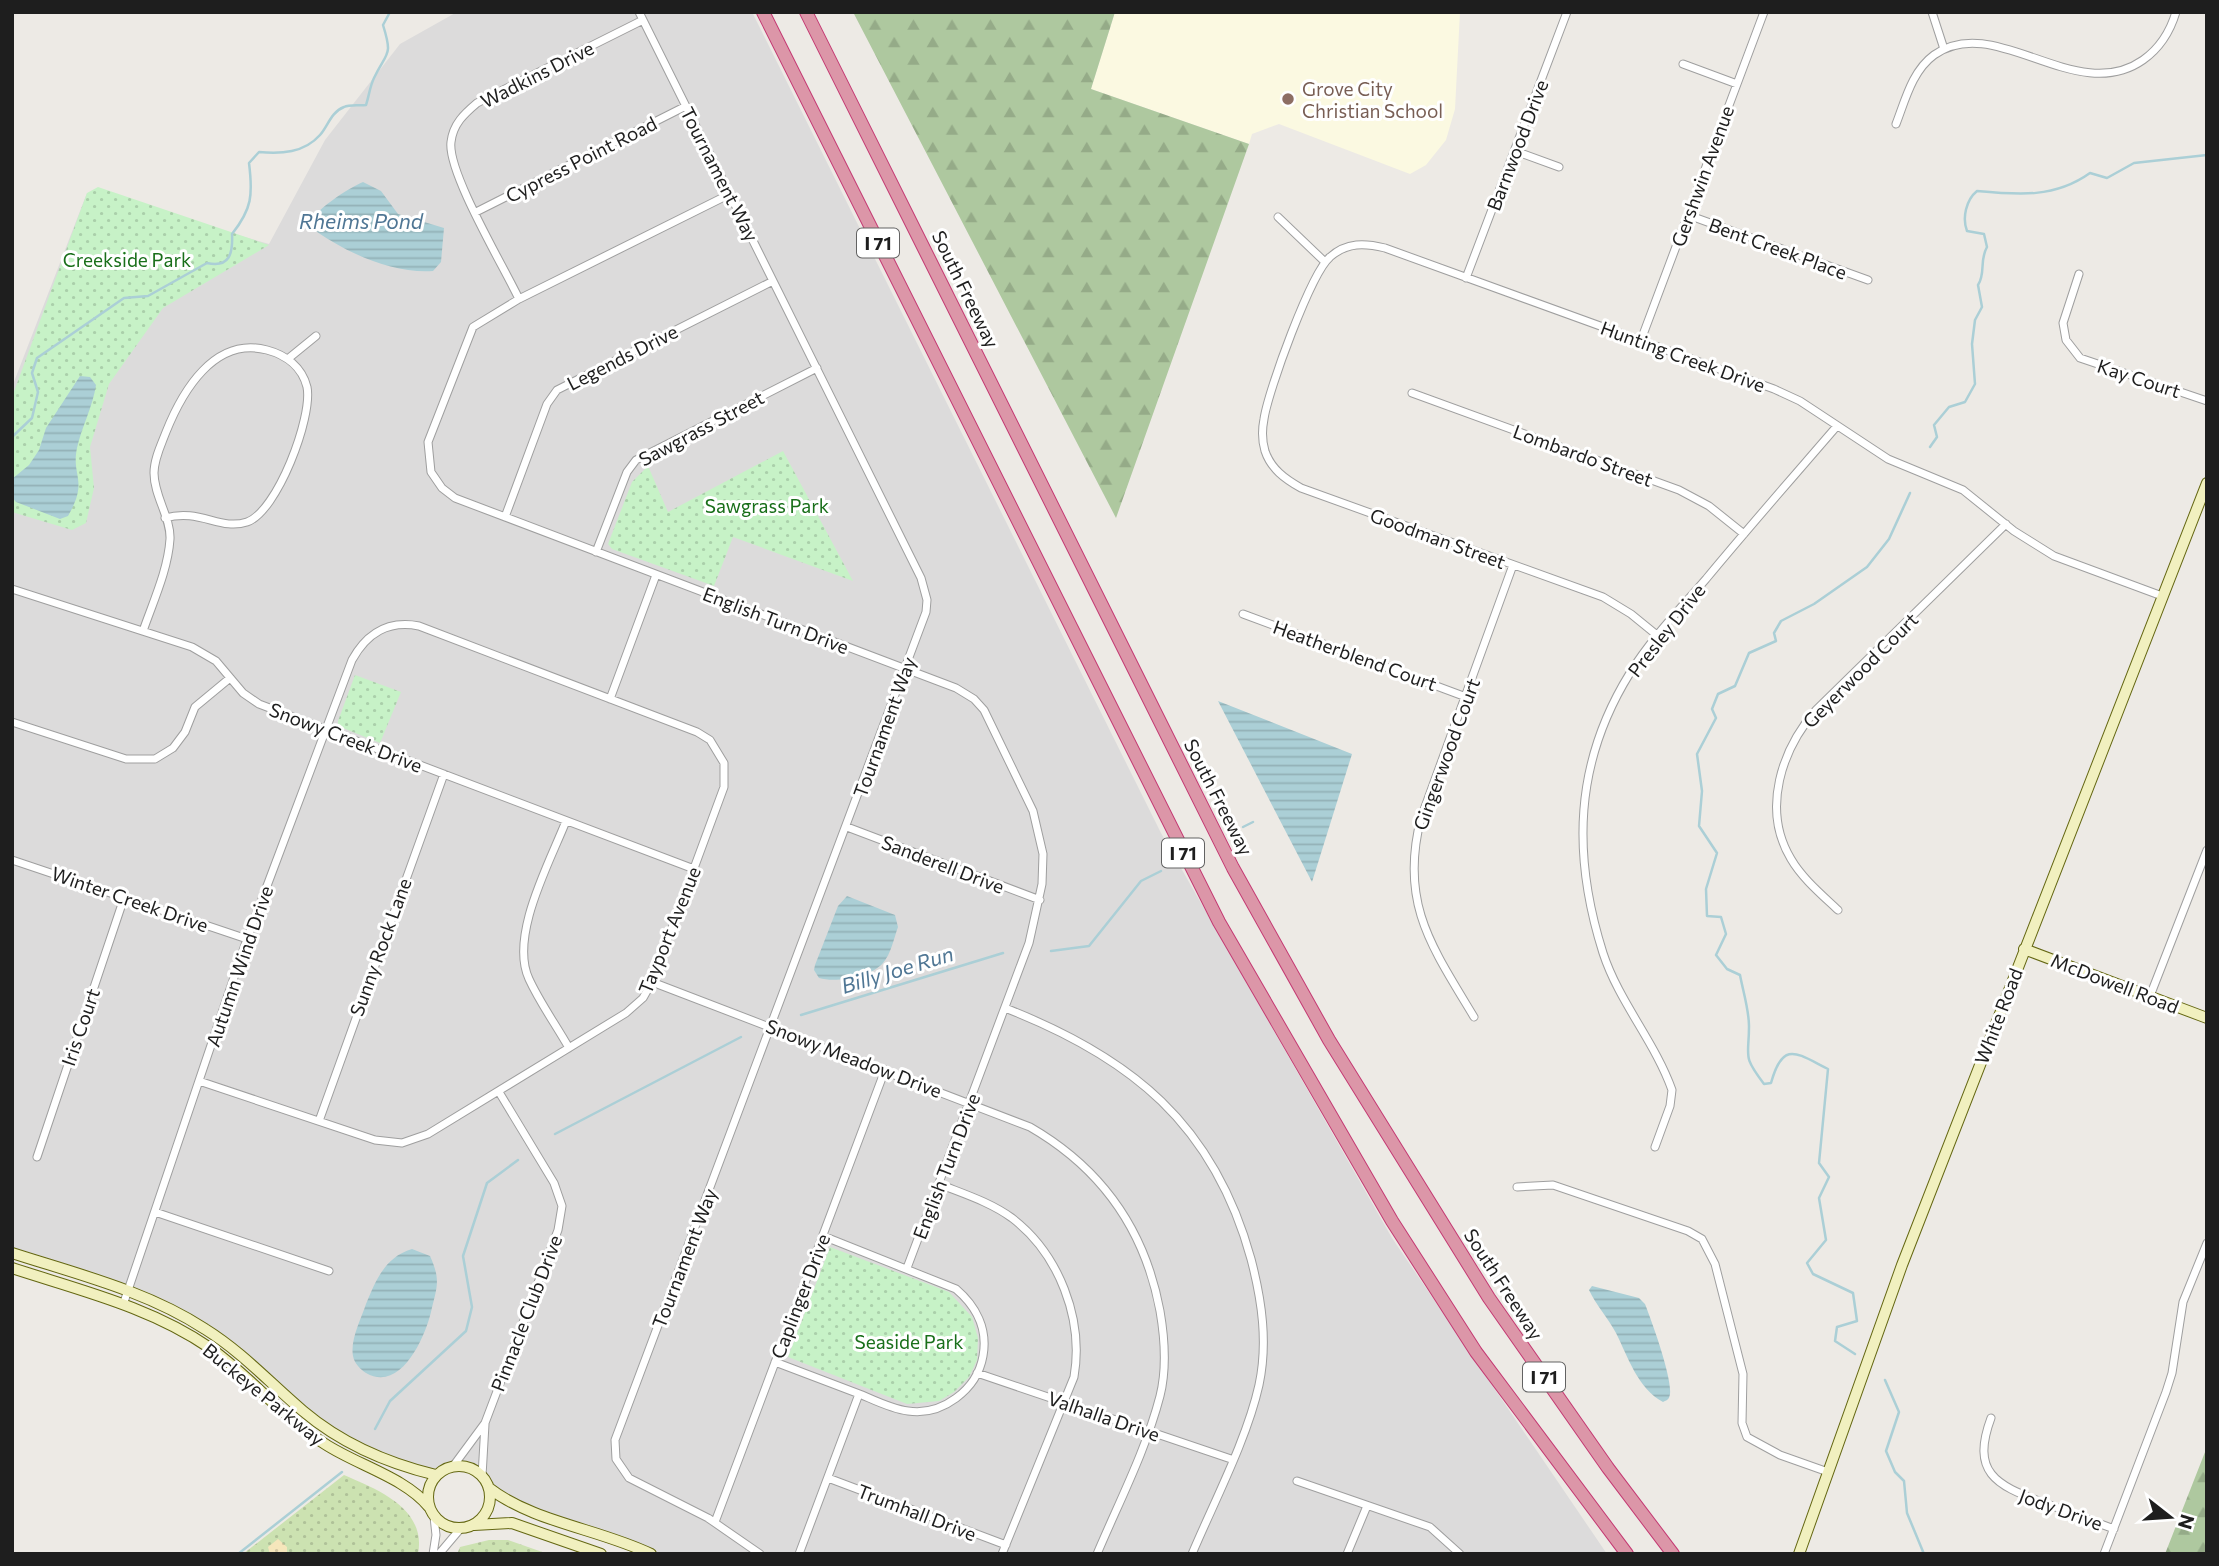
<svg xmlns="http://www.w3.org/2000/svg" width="2219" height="1566" font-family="Commissioner,sans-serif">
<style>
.residential{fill:#dcdbdb}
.education{fill:#fbf9e1}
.grass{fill:url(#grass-dots)}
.forest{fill:url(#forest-firs)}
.sand{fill:url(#sand-dots)}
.park{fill:url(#park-dots)}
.water{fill:url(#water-rules)}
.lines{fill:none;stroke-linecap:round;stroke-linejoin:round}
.stream{stroke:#abcfd6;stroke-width:2.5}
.street-casing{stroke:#9f9f9f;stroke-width:9}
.secondary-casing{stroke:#646712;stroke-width:12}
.highway-casing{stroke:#c43a73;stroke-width:14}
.street{stroke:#fff;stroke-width:7}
.secondary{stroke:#f1f0bf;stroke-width:10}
.highway{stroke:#dc96a8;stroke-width:12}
.education-dot{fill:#8d6e63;stroke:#fff;stroke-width:2.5}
.labels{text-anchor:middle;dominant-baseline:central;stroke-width:6;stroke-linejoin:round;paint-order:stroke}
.shield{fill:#fff;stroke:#626262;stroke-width:2}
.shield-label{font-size:18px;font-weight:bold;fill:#1e1e1e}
.street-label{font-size:19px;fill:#1e1e1e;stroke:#fff}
.education-label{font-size:19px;fill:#785e54;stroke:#fff;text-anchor:start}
.park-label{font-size:19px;fill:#196f1a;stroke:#fff}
.water-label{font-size:21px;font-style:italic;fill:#4f7694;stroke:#fff}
</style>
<defs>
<pattern id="grass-dots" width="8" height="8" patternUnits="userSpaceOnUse" patternTransform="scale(1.75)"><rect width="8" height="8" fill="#cce2b1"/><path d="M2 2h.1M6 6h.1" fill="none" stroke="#afc198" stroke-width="1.8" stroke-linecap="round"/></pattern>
<pattern id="forest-firs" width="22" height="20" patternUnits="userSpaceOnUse" patternTransform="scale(1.75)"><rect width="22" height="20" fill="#aec89f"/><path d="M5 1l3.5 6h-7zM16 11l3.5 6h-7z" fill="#95ab88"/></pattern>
<pattern id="sand-dots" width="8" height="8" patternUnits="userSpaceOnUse" patternTransform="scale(1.75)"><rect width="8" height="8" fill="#f6e6bb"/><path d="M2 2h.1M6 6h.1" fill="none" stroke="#d2c5a0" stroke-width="1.8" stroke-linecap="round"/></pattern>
<pattern id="park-dots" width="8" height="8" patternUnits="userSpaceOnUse" patternTransform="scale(1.75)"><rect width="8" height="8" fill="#c7f2c7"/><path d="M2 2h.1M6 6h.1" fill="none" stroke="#aacfaa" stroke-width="1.8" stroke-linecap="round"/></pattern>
<pattern id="water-rules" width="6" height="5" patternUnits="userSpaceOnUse" patternTransform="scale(1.75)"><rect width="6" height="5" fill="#abcfd6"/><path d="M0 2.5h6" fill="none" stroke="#93b1b7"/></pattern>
</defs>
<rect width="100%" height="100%" fill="#edeae5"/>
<!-- residential -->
<path class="residential" d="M457 12H752L1161 833 1392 1238 1607 1554H651L527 1510 488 1486 472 1468 459 1465 421 1471 349 1443 191 1320 12 1253V387L87 193 269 244 325 140 400 44Z"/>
<!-- education -->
<path class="education" d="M1115 12H1460L1455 109 1446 140 1426 165 1410 174 1279 124 1252 134 1249 144 1091 89Z"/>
<!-- grass -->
<path class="grass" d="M344 1475C376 1489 427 1508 418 1554H243Z
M489 1540H508L548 1554H457L460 1547Z"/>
<!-- forest -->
<path class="forest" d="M853 12H1115L1091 89 1249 144 1116 518Z
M2207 1447V1554H2165Z"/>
<!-- sand -->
<path class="sand" d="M278 1539 287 1547V1552L270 1554 268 1547Z"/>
<!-- park -->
<path class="park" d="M98 187 269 245 163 308 109 384 90 447 94 488 86 523 72 530 12 512V397L87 193Z
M783 451 853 581 733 537 714 586 612 549 608 544 632 482 648 466 668 512Z
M355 675 401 692 380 743 338 726V721Z
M830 1247 949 1292 972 1317 978 1338 977 1360 969 1377 954 1392 939 1401 907 1404 788 1357Z"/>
<!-- water -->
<path class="water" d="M363 182 381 191 398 214 444 228 441 262 433 271C391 274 342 251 309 226 312 211 349 188 363 182Z
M80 376 90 377 96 385C93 406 82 426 77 448 71 477 89 480 68 516L60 519 16 502 12 497V479L29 465 39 450 46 428Z
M1218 701 1352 754 1312 882Z
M847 896 895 915 898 927C894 938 891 954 883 963 871 977 836 983 819 978L814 970 815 965 838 906Z
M412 1249 430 1256C441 1280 437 1287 431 1312 425 1337 401 1393 366 1373 361 1370 354 1363 353 1356 350 1340 361 1319 366 1304 376 1280 385 1257 412 1249Z
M1592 1286 1639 1298 1645 1304C1652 1322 1672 1377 1670 1394 1669 1400 1667 1400 1663 1402 1638 1389 1628 1357 1616 1333 1608 1318 1596 1305 1589 1290Z"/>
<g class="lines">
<!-- stream -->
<path class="stream" d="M12 437 32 418 38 392 32 373 37 358 124 298 148 296 207 263C230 268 233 253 232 234 252 209 253 195 249 163L259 152C281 154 304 153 320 135 328 126 331 112 344 107 350 104 360 106 366 105 369 96 370 86 374 78 387 51 393 57 383 25L390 12
M1930 447 1937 437 1934 425 1949 407 1965 402 1975 384 1972 344 1975 320 1982 307 1978 285C1986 273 1979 261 1987 247L1984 234 1967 231C1962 218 1966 200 1977 191 2019 195 2055 198 2090 173L2107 178 2134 163 2207 155
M1243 827 1253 822
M1051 951 1089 946 1141 881 1161 871
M801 1015 1003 953
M555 1134 741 1037
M1855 1354 1835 1341 1837 1327 1857 1321 1853 1293 1813 1274 1807 1263 1826 1240 1819 1198 1829 1177 1819 1163 1828 1069C1796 1053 1783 1040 1771 1083L1764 1084C1742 1055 1749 1058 1749 1026 1749 1010 1743 991 1740 975L1727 969 1716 955 1726 934 1721 917 1707 916 1706 889 1717 853 1699 826 1702 791 1697 754 1716 718 1712 709 1718 694 1735 686 1749 653 1776 641 1774 633 1781 621 1814 604 1867 567 1889 539 1910 493
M1885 1380 1899 1412 1886 1451 1895 1472 1904 1481 1907 1513 1924 1554
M375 1429 390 1401 466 1331 472 1307 463 1256 487 1183 518 1160
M238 1554 342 1472"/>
<!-- street casing -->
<g class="street-casing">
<path id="street" d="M639 12 921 578 927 600 926 612 615 1440 616 1459 629 1478 708 1518 760 1554
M1932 12 1944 49
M1683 64 1737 84
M1896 124C1905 101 1912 71 1934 55 1995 11 2076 107 2143 60 2160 48 2170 32 2176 12
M1515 151 1559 167
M730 194 519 299 473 327 428 442 431 472 442 488 455 498 956 688 974 699 984 710 1033 811 1043 854 1042 884 1029 943 907 1268
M476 212 686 106
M1688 215 1868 280
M1278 217 1325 262
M2079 274 2063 323 2066 340 2080 358 2207 401
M1466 278 1567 12
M519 299C504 267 447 172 451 142 453 124 464 114 477 103L643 20
M1641 340 1764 12
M289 358 316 336
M1412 393 1679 490 1709 506 1744 534
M505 517 547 404 557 390 773 281
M596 552 627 472 636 460 817 368
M12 589 192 647 216 661 243 693 259 704 694 869
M1243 614 1466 697
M143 631C153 602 168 570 170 539 171 518 154 496 154 473 154 459 161 445 166 432 182 392 214 336 267 350 286 355 302 367 307 387 313 417 277 512 247 522 220 531 200 508 165 518
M1658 636 1631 614 1603 597 1301 488C1285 479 1271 469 1265 451 1262 441 1262 429 1264 419 1268 391 1311 273 1330 257 1347 242 1365 243 1385 248L1774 389 1800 401 1888 459 1963 490 2014 531 2054 556 2162 596
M610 699 656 575
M12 722 126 759H155L173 748 185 732 195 707 230 678
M566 821C550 862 509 936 529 979 540 1003 556 1025 569 1048
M847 827 1040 900
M12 860 247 939
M1838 910C1821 894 1802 878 1791 859 1761 809 1782 749 1816 710L2006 524
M652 982 1030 1127C1101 1168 1145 1230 1160 1311 1165 1340 1167 1368 1160 1396 1146 1450 1119 1502 1097 1554
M2150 996 2207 850
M1005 1008C1131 1057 1214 1124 1251 1259 1262 1301 1268 1343 1259 1385 1247 1439 1214 1502 1192 1554
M1474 1017C1432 947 1399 903 1421 818L1513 565
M319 1121 444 774
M1655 1147 1670 1106 1672 1090C1655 1042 1619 1002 1603 953 1572 855 1574 763 1630 673 1651 639 1680 609 1706 579 1749 527 1793 477 1837 426
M37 1157 124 898
M939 1184C964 1194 990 1202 1012 1218 1059 1254 1084 1319 1074 1377L1002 1554
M1517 1187 1553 1185 1688 1231 1702 1239 1715 1264 1743 1374 1742 1423 1747 1437 1780 1455 1828 1472
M155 1212 329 1271
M123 1305 247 939 352 660C367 633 388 620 419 626L697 732 710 740 724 763V787L652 982 643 998 626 1013 428 1134 402 1143 375 1140 199 1081
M775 1362C804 1373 833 1384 862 1395 876 1401 892 1409 908 1411 942 1416 977 1390 983 1356 988 1329 976 1306 956 1289L823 1236
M977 1373 1231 1459
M1991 1418C1971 1472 1995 1485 2042 1502 2066 1511 2090 1520 2114 1529
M454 1465 485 1423 558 1230 562 1206 554 1183 499 1092
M482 1476 485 1424
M828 1478 1006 1545
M1297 1481 1430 1527 1460 1554
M715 1522 885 1070
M433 1554 436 1535 434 1517
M439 1554 461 1528
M799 1554 859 1394
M1347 1554 1367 1506
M2104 1554 2166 1392 2172 1373 2183 1302 2207 1243"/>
</g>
<!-- secondary casing -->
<g class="secondary-casing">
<path id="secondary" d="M2024 949 2207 1018
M12 1253C77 1274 147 1291 205 1329 242 1352 270 1383 303 1411 342 1444 386 1463 436 1475
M12 1268C79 1290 151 1307 210 1348 251 1377 282 1417 325 1444 357 1465 406 1478 429 1507
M428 1497a31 31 0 1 1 62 0a31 31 0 1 1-62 0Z
M489 1488C533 1522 599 1529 651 1554
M474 1525 512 1523 601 1554
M1799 1554 1902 1265 2207 483"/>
</g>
<!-- highway casing -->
<g class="highway-casing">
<path id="highway" d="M763 12 1219 922 1392 1221 1476 1352 1627 1554
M806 12 1233 868 1329 1040 1489 1298 1608 1468 1673 1554"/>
</g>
<!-- street -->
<use href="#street" class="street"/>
<!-- secondary -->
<use href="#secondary" class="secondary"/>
<!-- highway -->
<use href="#highway" class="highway"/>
</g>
<!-- markers -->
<circle class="education-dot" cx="1288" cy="99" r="7"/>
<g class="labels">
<!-- shield labels -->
<g class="shield">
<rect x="857" y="228.5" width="42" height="29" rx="5"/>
<rect x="1162" y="838.5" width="42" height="29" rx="5"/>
<rect x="1523" y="1362.5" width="42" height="29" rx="5"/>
</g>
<g class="shield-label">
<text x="878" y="243">I 71</text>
<text x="1183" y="853">I 71</text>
<text x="1544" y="1377">I 71</text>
</g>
<!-- street labels -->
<g class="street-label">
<text transform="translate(537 74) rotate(-27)">Wadkins Drive</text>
<text transform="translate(1517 145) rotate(-69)">Barnwood Drive</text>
<text transform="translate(581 159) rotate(-27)">Cypress Point Road</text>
<text transform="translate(720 174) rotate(63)">Tournament Way</text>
<text transform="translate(1702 176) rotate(-70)">Gershwin Avenue</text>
<text transform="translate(1778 248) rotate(20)">Bent Creek Place</text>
<text transform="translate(966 289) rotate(64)">South Freeway</text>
<text transform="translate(1683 356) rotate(20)">Hunting Creek Drive</text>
<text transform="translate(622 357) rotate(-27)">Legends Drive</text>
<text transform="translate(2139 378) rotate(18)">Kay Court</text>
<text transform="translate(701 428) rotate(-28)">Sawgrass Street</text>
<text transform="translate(1583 455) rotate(20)">Lombardo Street</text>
<text transform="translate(1438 538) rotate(20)">Goodman Street</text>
<text transform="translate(776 620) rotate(21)">English Turn Drive</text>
<text transform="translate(1666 630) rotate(-52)">Presley Drive</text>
<text transform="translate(1355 655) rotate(20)">Heatherblend Court</text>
<text transform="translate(1860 670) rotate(-45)">Geyerwood Court</text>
<text transform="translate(884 727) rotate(-70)">Tournament Way</text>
<text transform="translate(346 737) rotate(21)">Snowy Creek Drive</text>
<text transform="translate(1446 754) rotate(-70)">Gingerwood Court</text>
<text transform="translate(1219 797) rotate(63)">South Freeway</text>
<text transform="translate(943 864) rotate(21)">Sanderell Drive</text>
<text transform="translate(130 899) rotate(19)">Winter Creek Drive</text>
<text transform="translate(669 930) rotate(-68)">Tayport Avenue</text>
<text transform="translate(380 947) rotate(-70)">Sunny Rock Lane</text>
<text transform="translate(239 966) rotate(-71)">Autumn Wind Drive</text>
<text transform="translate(2115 983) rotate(21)">McDowell Road</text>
<text transform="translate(1998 1016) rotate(-69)">White Road</text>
<text transform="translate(80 1027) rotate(-71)">Iris Court</text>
<text transform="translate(854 1058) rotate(21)">Snowy Meadow Drive</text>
<text transform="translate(946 1166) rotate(-69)">English Turn Drive</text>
<text transform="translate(684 1258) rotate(-69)">Tournament Way</text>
<text transform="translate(1504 1284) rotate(57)">South Freeway</text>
<text transform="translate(800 1296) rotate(-69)">Caplinger Drive</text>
<text transform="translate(526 1313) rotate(-69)">Pinnacle Club Drive</text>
<text transform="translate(264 1394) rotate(39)">Buckeye Parkway</text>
<text transform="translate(1104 1416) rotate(19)">Valhalla Drive</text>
<text transform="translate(2061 1509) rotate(20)">Jody Drive</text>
<text transform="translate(917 1512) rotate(21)">Trumhall Drive</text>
</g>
<!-- education labels -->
<g class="education-label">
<text x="1302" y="88">Grove City<tspan x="1302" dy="22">Christian School</tspan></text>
</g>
<!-- park labels -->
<g class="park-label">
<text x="127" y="259">Creekside Park</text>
<text x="767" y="505">Sawgrass Park</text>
<text x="909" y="1341">Seaside Park</text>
</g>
<!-- water labels -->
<g class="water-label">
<text x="361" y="220">Rheims Pond</text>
<text transform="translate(897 969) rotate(-17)">Billy Joe Run</text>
</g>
</g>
<!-- border -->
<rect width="2219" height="1566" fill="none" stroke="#1e1e1e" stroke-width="28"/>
<!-- north arrow -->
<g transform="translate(2170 1517) rotate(107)" stroke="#ffffff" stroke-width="5" paint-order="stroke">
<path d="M0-5L12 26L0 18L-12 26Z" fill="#1e1e1e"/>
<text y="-10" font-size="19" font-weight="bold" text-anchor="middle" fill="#1e1e1e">N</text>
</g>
</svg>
